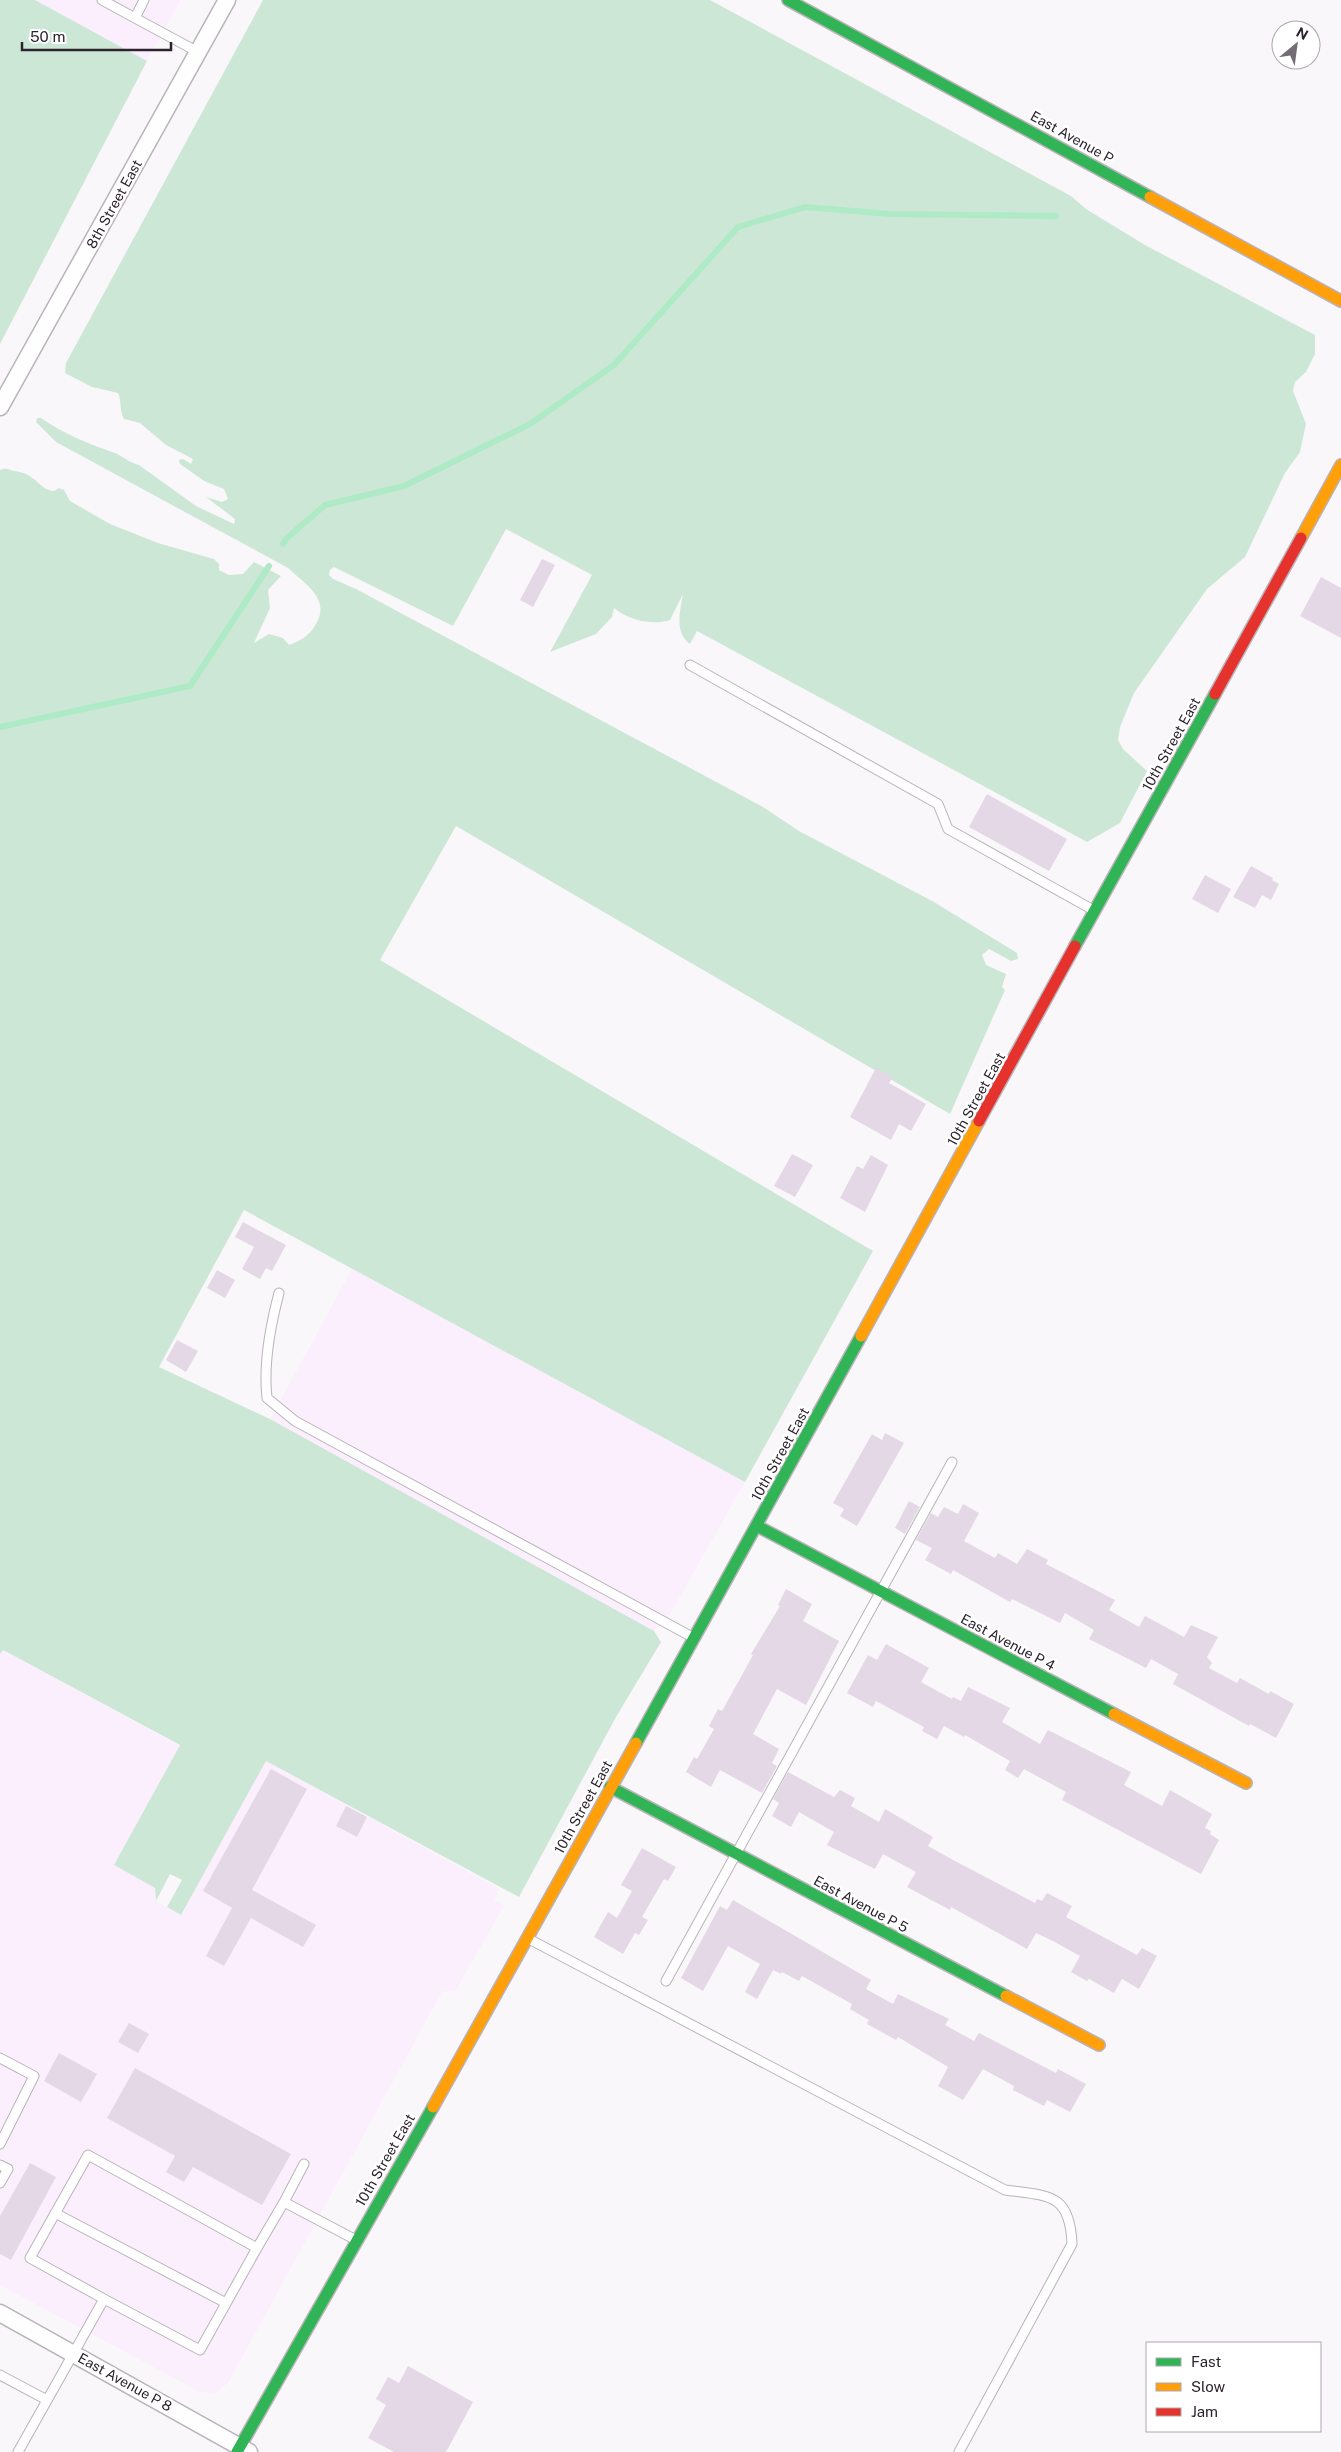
<svg xmlns="http://www.w3.org/2000/svg" width="1341" height="2452" font-family="'Public Sans',sans-serif">
<style>
.built{fill:#fceffd}
.green{fill:#cde7d6}
.lines{fill:none;stroke-linecap:round;stroke-linejoin:round}
.stream{stroke:#aeeac5;stroke-width:6}
.building{fill:#e4d7e6}
.lane-casing{stroke:#b9b3ba;stroke-width:11}
.street-casing{stroke:#b9b3ba;stroke-width:19}
.fast-casing{stroke:#b9b3ba;stroke-width:14}
.slow-casing{stroke:#b9b3ba;stroke-width:14}
.jam-casing{stroke:#b9b3ba;stroke-width:14}
.lane{stroke:#fefefe;stroke-width:9}
.street{stroke:#fefefe;stroke-width:16}
.fast{stroke:#30b455;stroke-width:11}
.slow{stroke:#ff9f0a;stroke-width:11}
.jam{stroke:#e5322d;stroke-width:11}
.labels{text-anchor:middle;dominant-baseline:central;stroke-width:5;stroke-linejoin:round;paint-order:stroke}
.street-label{font-size:14px;fill:#2d232e;stroke:#fff}
</style>
<rect width="100%" height="100%" fill="#faf7fb"/>
<!-- built -->
<path class="built" d="M35 0H181L147 61Z
M352 1269 745 1482 669 1616 654 1631 270 1419Z
M2 1650 180 1746 114 1865 155 1888 156 1901 181 1915 266 1761 500 1889 494 1900 504 1906 456 1990 442 1992 228 2383 215 2393 200 2392 0 2285V1654Z"/>
<!-- green -->
<path class="green" d="M0 0H35L147 61 0 344Z
M263 0H710L1071 196 1086 209 1145 245 1315 335V354L1306 372 1295 382 1293 391 1306 424 1300 452 1285 473 1245 557 1207 589 1134 693 1120 727 1118 740 1123 749 1147 771 1120 823 1087 842 697 631 690 644C674 632 680 611 683 594L670 620C652 626 629 620 614 608L612 617 596 634 550 652 592 575 506 529 453 626 334 567 330 570 329 575 333 579 356 589 763 807 799 831 934 902 1017 953 1018 959 1011 961 989 949 982 955 986 965 1006 974 1002 987 1005 990 950 1114 456 826 380 960 873 1251 745 1482 244 1210 159 1367 270 1419 654 1631 661 1642 616 1717 519 1897 266 1761 181 1915 167 1907 182 1880 170 1874 156 1901 155 1888 114 1865 180 1745 3 1650 0 1654V470C7 467 9 470 15 471 37 474 39 490 54 491L59 488 64 490 70 501 110 524 158 543 214 559 219 564V570L229 575 243 574 254 562 281 576 268 590 270 608 254 643 269 634 283 638 289 645C302 640 309 636 316 624 331 599 305 584 288 568L56 442 36 422 37 418H41C64 434 89 444 115 453 124 457 130 463 139 465L196 506 234 524 235 519 206 497 222 502 228 499 224 489 204 481 180 464 179 460 183 459 191 464 193 459 166 445 140 423 124 419C119 410 122 402 118 393L92 387 65 373 66 363Z"/>
<g class="lines">
<!-- stream -->
<path class="stream" d="M283 544 287 538 325 505 404 486 530 424 614 365 738 227 805 207 890 214 1056 216
M0 727 190 686 269 566"/>
</g>
<!-- building -->
<path class="building" d="M542 559 555 565 533 607 520 600Z
M1321 577 1341 588V638L1300 616Z
M987 794 1067 839 1049 871 969 827Z
M1251 866 1273 878 1272 880 1279 884 1271 900 1262 895 1255 908 1233 897Z
M1205 875 1231 889 1218 913 1192 899Z
M876 1068 893 1077 889 1083 926 1104 911 1131 899 1124 891 1140 850 1117Z
M792 1154 813 1165 795 1197 774 1186Z
M871 1155 888 1165 865 1212 840 1198 857 1166 863 1169Z
M243 1222 286 1245 272 1271 266 1268 260 1279 242 1269 254 1247 235 1237Z
M217 1270 235 1280 225 1298 207 1288Z
M177 1340 198 1351 186 1372 166 1360Z
M885 1433 904 1443 857 1526 840 1516 844 1509 833 1503 872 1434 882 1440Z
M909 1501 920 1507 905 1534 895 1528Z
M963 1504 979 1513 964 1541 995 1558 998 1553 1017 1564 1027 1549 1048 1560 1046 1564 1115 1600 1109 1610 1139 1627 1145 1616 1184 1637 1191 1625 1218 1637 1207 1657 1212 1663 1209 1668 1237 1683 1240 1678 1269 1694 1270 1691 1294 1704 1276 1738 1250 1724 1249 1726 1173 1684 1178 1674 1151 1659 1146 1668 1089 1639 1094 1630 1065 1613 1060 1623 1012 1599 1010 1602 953 1570 951 1574 925 1560 932 1548 916 1540 931 1513 938 1517 944 1507 958 1514Z
M786 1589 812 1604 803 1621 839 1641 806 1705 777 1689 753 1734 779 1749 772 1763 777 1766 762 1793 720 1770 711 1787 686 1772 694 1757 697 1759 714 1729 709 1726 718 1709 722 1711 753 1655 751 1654 780 1606 778 1605Z
M886 1644 929 1668 921 1682 952 1699 953 1697 961 1701 968 1687 1010 1708 1002 1722 1040 1744 1048 1730 1131 1772 1124 1785 1162 1806 1170 1790 1212 1814 1205 1828 1211 1831 1210 1834 1219 1840 1201 1874 1062 1800 1066 1792 1024 1769 1018 1778 1005 1770 1010 1761 965 1735 964 1737 944 1726 937 1739 922 1731 924 1727 876 1701 873 1707 847 1693 868 1655 877 1660Z
M271 1769 307 1789 252 1890 316 1925 303 1947 251 1918 224 1966 206 1956 232 1908 203 1891Z
M788 1772 834 1797 840 1790 855 1798 851 1806 879 1822 885 1809 933 1837 928 1846 955 1861 1035 1903 1037 1899 1042 1901 1047 1893 1072 1906 1066 1917 1137 1955 1142 1948 1157 1956 1139 1989 1122 1979 1114 1993 1089 1979 1087 1981 1071 1972 1080 1956 1053 1941 1036 1933 1027 1949 951 1907 950 1910 907 1887 916 1872 883 1854 875 1869 827 1845 834 1832 799 1812 791 1827 772 1816 779 1803 773 1799Z
M346 1806 367 1817 357 1837 336 1826Z
M642 1848 676 1867 668 1881 664 1879 642 1917 648 1920 639 1935 635 1933 623 1954 594 1937 608 1912 617 1918 632 1891 621 1885Z
M733 1900 871 1980 866 1989 893 2004 898 1994 949 2019 945 2025 974 2041 979 2033 1056 2073 1058 2069 1086 2084 1070 2112 1047 2100 1044 2106 1013 2090 1014 2086 983 2069 963 2100 938 2086 948 2067 898 2037 896 2040 867 2024 869 2020 850 2009 852 2004 802 1976 799 1981 782 1972 781 1974 773 1970 757 1999 745 1992 760 1964 728 1946 703 1991 681 1978 720 1906 727 1910Z
M129 2023 149 2034 138 2053 118 2042Z
M59 2053 97 2074 81 2102 44 2081Z
M135 2068 291 2154 262 2205 193 2167 184 2182 166 2172 175 2156 107 2118Z
M30 2163 56 2177 11 2260 0 2254V2216Z
M408 2366 473 2402 446 2452H394L368 2438 386 2405 376 2399 388 2377 399 2383Z"/>
<g class="lines">
<!-- lane casing -->
<g class="lane-casing">
<path id="lane" d="M102 0 135 18 144 0
M135 18 198 52
M690 665 938 804 948 829 1095 911
M279 1293C270 1327 263 1363 267 1398L295 1421 694 1638
M529 1939 1005 2190C1049 2196 1070 2193 1072 2244L959 2452
M666 1981 952 1462
M0 2058 34 2076 0 2144
M0 2165 8 2169 0 2183
M284 2202 304 2164
M55 2213 226 2303
M104 2299 200 2350 257 2248
M0 2375 47 2400
M18 2452 104 2299 30 2258 88 2155 257 2248 284 2202 356 2240"/>
</g>
<!-- street casing -->
<g class="street-casing">
<path id="street" d="M0 407 227 0
M0 2313 249 2452"/>
</g>
<!-- fast casing -->
<g class="fast-casing">
<path id="fast" d="M788 0 1150 197
M1075 946 1215 694
M757 1526 1114 1714
M636 1743 861 1336
M610 1787 1006 1996
M237 2452 433 2107"/>
</g>
<!-- slow casing -->
<g class="slow-casing">
<path id="slow" d="M1150 197 1341 301
M1301 538 1341 465
M861 1336 979 1121
M1114 1714 1246 1783
M1006 1996 1099 2045
M433 2107 636 1743"/>
</g>
<!-- jam casing -->
<g class="jam-casing">
<path id="jam" d="M1215 694 1301 538
M979 1121 1075 946"/>
</g>
<!-- lane -->
<use href="#lane" class="lane"/>
<!-- street -->
<use href="#street" class="street"/>
<!-- fast -->
<use href="#fast" class="fast"/>
<!-- slow -->
<use href="#slow" class="slow"/>
<!-- jam -->
<use href="#jam" class="jam"/>
</g>
<g class="labels">
<!-- street labels -->
<g class="street-label">
<text transform="translate(1072 137) rotate(29)">East Avenue P</text>
<text transform="translate(114 204) rotate(-61)">8th Street East</text>
<text transform="translate(1171 744) rotate(-61)">10th Street East</text>
<text transform="translate(976 1099) rotate(-61)">10th Street East</text>
<text transform="translate(780 1454) rotate(-61)">10th Street East</text>
<text transform="translate(1008 1642) rotate(28)">East Avenue P 4</text>
<text transform="translate(583 1807) rotate(-61)">10th Street East</text>
<text transform="translate(861 1904) rotate(28)">East Avenue P 5</text>
<text transform="translate(385 2160) rotate(-60)">10th Street East</text>
<text transform="translate(125 2382) rotate(29)">East Avenue P 8</text>
</g>
</g>
<!-- legend -->
<rect x="1146" y="2342" width="175" height="90" fill="#ffffff" stroke="#aba7ab"/>
<rect x="1156" y="2358" width="25" height="8" fill="#30b455" stroke="#aba7ab"/>
<text x="1191" y="2367" font-size="15" fill="#2d232e">Fast</text>
<rect x="1156" y="2383" width="25" height="8" fill="#ff9f0a" stroke="#aba7ab"/>
<text x="1191" y="2392" font-size="15" fill="#2d232e">Slow</text>
<rect x="1156" y="2408" width="25" height="8" fill="#e5322d" stroke="#aba7ab"/>
<text x="1191" y="2417" font-size="15" fill="#2d232e">Jam</text>
<!-- north arrow -->
<g transform="translate(1296 45) rotate(29)"><circle r="24" fill="#ffffff" stroke="#aba7ab"/>
<path d="M0-4L9 19L0 12L-9 19Z" fill="#756d76"/>
<text y="-8" font-size="14" font-weight="bold" text-anchor="middle" fill="#2d232e">N</text>
</g>
<!-- scale -->
<path d="M22 42v8h149v-8" fill="none" stroke="#2d232e" stroke-width="2.5"/>
<text x="30" y="42" font-size="15" fill="#2d232e" stroke="#ffffff" stroke-width="4" paint-order="stroke">50 m</text>
</svg>
